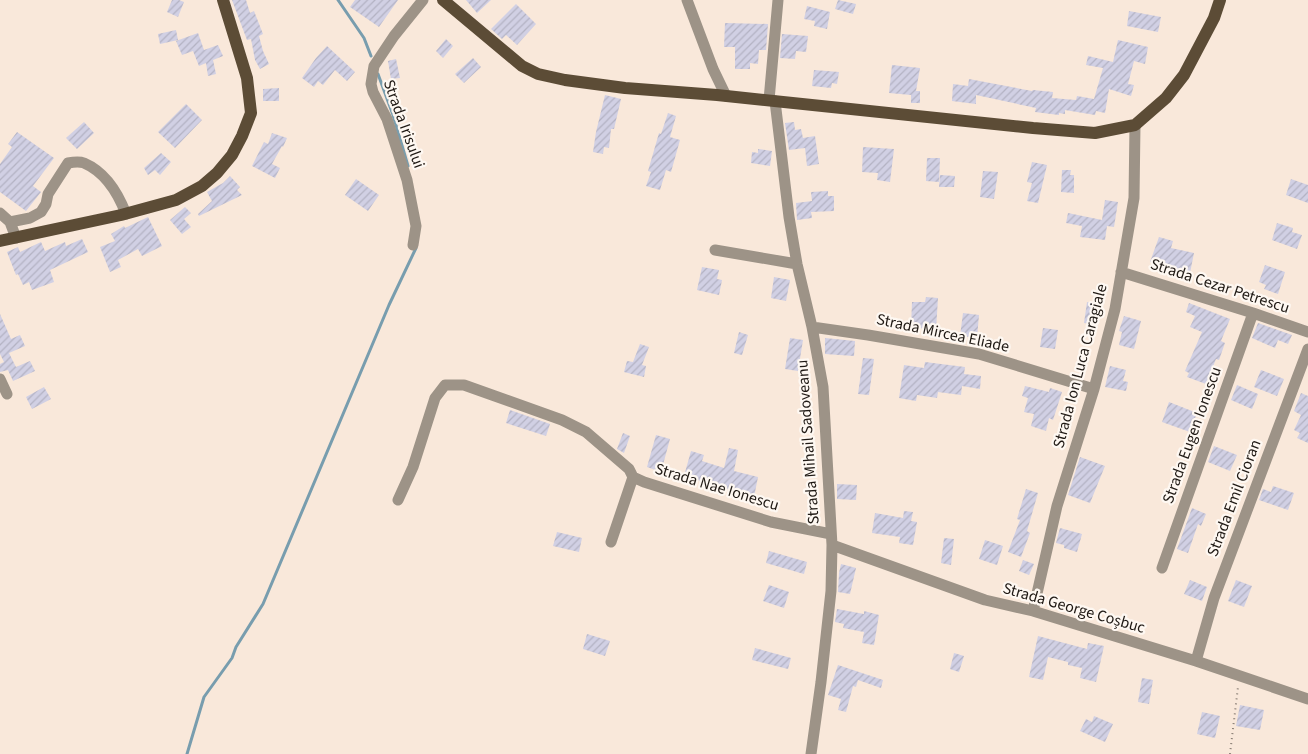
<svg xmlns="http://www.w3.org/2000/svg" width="1308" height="754" font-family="'Source Sans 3',sans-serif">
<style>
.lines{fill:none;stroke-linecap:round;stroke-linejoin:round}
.stream{stroke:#789dae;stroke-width:3}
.building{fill:url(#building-hatch)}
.path{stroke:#847970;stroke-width:2;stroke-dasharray:1 4;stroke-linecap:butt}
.minor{stroke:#9d9387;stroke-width:11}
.major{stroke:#5c4c36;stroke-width:12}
.labels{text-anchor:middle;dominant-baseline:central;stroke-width:4.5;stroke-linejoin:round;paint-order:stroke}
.street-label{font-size:16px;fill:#1f1914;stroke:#fef8f2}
</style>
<defs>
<pattern id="building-hatch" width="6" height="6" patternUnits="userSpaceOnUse" patternTransform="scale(1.25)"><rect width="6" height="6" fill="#d1d0e4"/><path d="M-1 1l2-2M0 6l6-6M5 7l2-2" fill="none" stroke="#b3b2c3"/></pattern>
</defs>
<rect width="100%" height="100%" fill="#f9e8da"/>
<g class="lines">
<!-- stream -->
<path class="stream" d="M338 0 364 38 371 56
M378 74 393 115 408 166
M187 754 204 697 232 658 236 647 263 604 389 305 416 248"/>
</g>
<!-- building -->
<path class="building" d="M172 0H179L184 2 178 17 167 12Z
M232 0H246L250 13 254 11 263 34 259 36 263 51 269 64 260 69 255 60 251 39 247 40Z
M355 0H398L379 27 350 7Z
M466 0H491L477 13Z
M838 0 856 4 853 14 835 9Z
M516 4 536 24 517 45 506 35 502 39 491 29Z
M807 6 830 12 827 29 814 26 815 21 804 19Z
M1129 11 1161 17 1158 32 1127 26Z
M725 23 768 24 766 50H759L758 64 750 63V69H735V47H724Z
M176 30 178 40 160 44 158 34Z
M198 33 204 50 218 45 223 56 213 60 216 74 208 76 206 63 199 66 193 51 182 55 176 41Z
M782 34 808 36 806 52 796 51 795 59 780 58Z
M446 39 453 46 443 58 436 51Z
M1118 40 1148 47 1145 64 1134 61 1128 84 1134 85 1131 96 1109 89 1105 113 1096 111 1095 115 1065 110V114L1059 113V115L1035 112 1036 108 976 95V104L952 101 953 84 968 86 969 79 1032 91 1033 90 1053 92 1052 98 1076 100 1077 96 1094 99 1103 68 1086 65 1088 56 1113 62Z
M327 46 355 72 347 81 335 70 323 85 318 81 314 87 302 78 316 58Z
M473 58 481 67 464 83 455 74Z
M396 59 400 78 391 79 388 61Z
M892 65 920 68 916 91H920V103H911V95L889 93Z
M814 70 839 72 837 84 832 83 831 88 812 86Z
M279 88V101H263V89Z
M605 95 621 99 614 129H611L609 148 604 147 603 154 593 152 596 132Z
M186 104 202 120 175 148 158 132Z
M668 113 676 116 670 137 680 140 671 172 666 170 660 190 646 186 651 172 648 171 659 133 661 134Z
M84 122 94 133 77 149 66 138Z
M794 122 795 130 801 129 803 138 815 136 819 164 807 166 805 148 789 150 785 123Z
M17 132 54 158 33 186 41 192 26 211 0 192V164L12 147 8 144Z
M272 133 287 138 283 147 282 146 272 164 280 168 275 178 252 166 264 142 268 144Z
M863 147 894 149 890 182 877 180 878 173 862 172Z
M758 149 772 151 770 166 751 163 752 152 758 153Z
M161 153 171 162 160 175 155 170 148 175 144 168Z
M927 158H940L939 182 926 181Z
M1032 162 1047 165 1038 203 1027 201 1032 183 1027 182Z
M1062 170H1071L1070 175H1074V193L1061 192Z
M983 171 998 172 994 199 980 197Z
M940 175 955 176 954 187H939Z
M230 176 240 187 237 190 242 195 199 216 198 214 212 201 207 192 223 183Z
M356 179 379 195 368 211 345 195Z
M1291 179 1308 185V203L1286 195Z
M828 191V196H834V211L811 212 812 218 797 220 796 203 812 201 811 192Z
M1105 200 1118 202 1114 227 1107 226 1105 240 1080 237 1082 226 1066 223 1068 213 1102 220Z
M185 207 191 213 184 219 191 227 182 234 170 220Z
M148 217 162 246 142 256 138 249 118 260 121 267 110 272 100 247 115 241 111 234 124 226 125 228Z
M1277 223 1293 228 1292 232 1302 235 1297 249 1272 240Z
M1159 237 1173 241 1171 248 1194 253 1190 273 1150 262Z
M82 239 88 252 50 270 54 282 32 290 29 282 23 285 18 274 16 275 7 252 18 247 20 252 41 242 45 251 65 242 66 246Z
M1265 265 1285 272 1278 294 1264 289 1266 285 1259 282Z
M702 267 719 270 717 279 722 280 719 295 697 290Z
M774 277 790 280 786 301 771 298Z
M926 297 938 298 936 330 911 327 912 302H925Z
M1087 302 1102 305 1099 322 1092 321V324L1084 323Z
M1189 303 1230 319 1221 341 1225 343 1219 360 1216 359 1206 384 1187 377 1189 373 1185 371 1202 332 1190 327 1195 316 1186 312Z
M963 313 979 315 977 338 960 336Z
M0 314 11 339 20 335 25 346 9 353 16 367 30 361 35 371 13 381 8 370 0 372V364L4 362 0 354Z
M1124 316 1141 321 1134 349 1119 345 1122 332 1119 331Z
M1258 323 1292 335 1288 344 1278 340 1275 348 1252 338Z
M1043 328 1058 330 1055 349 1040 347Z
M739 332 748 335 742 355 734 353Z
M790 338 803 340 798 371 785 369Z
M825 338 855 341 854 356 825 354Z
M640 344 649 347 642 365 646 366 644 377 624 372 627 361 633 362Z
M863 358 874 359 869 395 858 394Z
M925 362 965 367 964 374 981 376 980 389 962 386 961 395 938 392 937 398 917 395 916 401 899 398 904 365 924 368Z
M1110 366 1126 370 1123 381 1128 382 1126 391 1105 387Z
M1261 370 1284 379 1277 396 1254 387Z
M1237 385 1258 394 1252 409 1231 400Z
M1025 386 1049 392 1050 388 1062 392 1053 420 1049 418 1046 431 1031 426 1034 414 1024 412 1028 398 1022 396Z
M44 387 51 399 32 409 26 397Z
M1301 393 1308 396V443L1297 438 1300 433 1294 430 1301 415 1294 411Z
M1169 402 1197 413 1190 432 1162 422Z
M510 410 550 424 546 436 506 423Z
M623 433 630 436 624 453 617 449Z
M656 435 670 439 661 472 647 467Z
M1214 446 1237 455 1230 471 1208 462Z
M729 448 738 450 734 471 758 477 754 497 684 476 691 451 704 455 702 461 724 468Z
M1080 457 1105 466 1090 503 1068 495Z
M837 484 857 485 856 500 837 499Z
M1273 486 1294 493 1288 510 1259 500 1263 489 1271 492Z
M1026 489 1038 493 1027 531 1030 533 1021 557 1008 552 1020 520 1017 519Z
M1192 508 1206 514 1201 526 1198 524 1188 553 1177 549Z
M904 511 913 512 911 521 917 522 913 545 899 543 900 537 872 533 875 513 903 518Z
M1060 528 1082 534 1077 552 1064 548V545L1056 543Z
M557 532 582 538 579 552 553 546Z
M944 538 954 539 951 565 941 563Z
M985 540 1003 546 997 565 979 559Z
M769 551 807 562 804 574 766 563Z
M1023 560 1034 564 1029 575 1019 571Z
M841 564 856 568 850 594 838 592 839 573Z
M1190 580 1207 587 1202 601 1184 594Z
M1236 580 1252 586 1244 607 1228 601Z
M769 585 789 592 784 608 763 601Z
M837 609 864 614V611L879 615 874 645 862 643 864 632 843 628 844 624 835 622Z
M587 634 610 641 605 656 583 649Z
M1038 636 1087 649 1088 643 1104 646 1096 682 1080 678 1082 668 1068 665V662L1048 657 1043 680 1029 677Z
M755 648 791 658 788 669 752 660Z
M954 653 964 656 959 672 950 669Z
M838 665 883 680 881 688 858 680 856 687 853 686 846 712 838 710 841 699 828 695Z
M1142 678 1153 680 1149 704 1138 702Z
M1240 705 1264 710 1260 730 1236 726Z
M1202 712 1220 716 1215 738 1197 734Z
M1094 716 1113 724 1105 742 1080 731 1086 719 1092 722Z"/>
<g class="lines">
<!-- path -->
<path class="path" d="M1230 754 1238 687"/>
<!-- minor -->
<path class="minor" d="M687 0 713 69 726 96
M769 100 778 0
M775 101 789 217 797 264 812 327 823 387 832 545 831 591 821 682 811 754
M0 213 10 222 16 238
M10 222 30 218 41 212 46 204 48 194 68 163C73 162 79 161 84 163 105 172 118 193 126 214
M413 245 416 226 407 180 387 119 373 92 371 84 374 66 394 36 423 0
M715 250 797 264
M1121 272 1253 313 1308 332
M812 327 868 335 979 354 1094 389
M0 379 7 394
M398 500 413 467 435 398 445 385H464L562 420 586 432 629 469 633 477 644 482 771 522 831 534
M611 542 633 477
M832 545 985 600 1033 611 1196 661 1308 699
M1162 568 1253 313
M1033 611 1057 506 1094 389 1115 309 1134 198 1135 125
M1196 661 1214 598 1308 349"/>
<!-- major -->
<path class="major" d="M443 0 522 66 538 74 565 80 625 88 717 95 1033 128 1095 133 1135 125 1166 98 1184 75 1214 18 1220 0
M0 241 121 215 176 200 202 186 217 173 232 155 242 136 251 113 247 78 223 0"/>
</g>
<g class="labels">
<!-- street labels -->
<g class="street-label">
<text transform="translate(404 124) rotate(70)">Strada Irisului</text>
<text transform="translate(1220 286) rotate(18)">Strada Cezar Petrescu</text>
<text transform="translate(943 333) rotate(12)">Strada Mircea Eliade</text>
<text transform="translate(1080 366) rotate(-75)">Strada Ion Luca Caragiale</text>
<text transform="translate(1192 435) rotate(-70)">Strada Eugen Ionescu</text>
<text transform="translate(808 442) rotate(-94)">Strada Mihail Sadoveanu</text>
<text transform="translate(717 487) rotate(17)">Strada Nae Ionescu</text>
<text transform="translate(1234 498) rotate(-69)">Strada Emil Cioran</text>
<text transform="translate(1074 608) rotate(16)">Strada George Coșbuc</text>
</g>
</g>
</svg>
